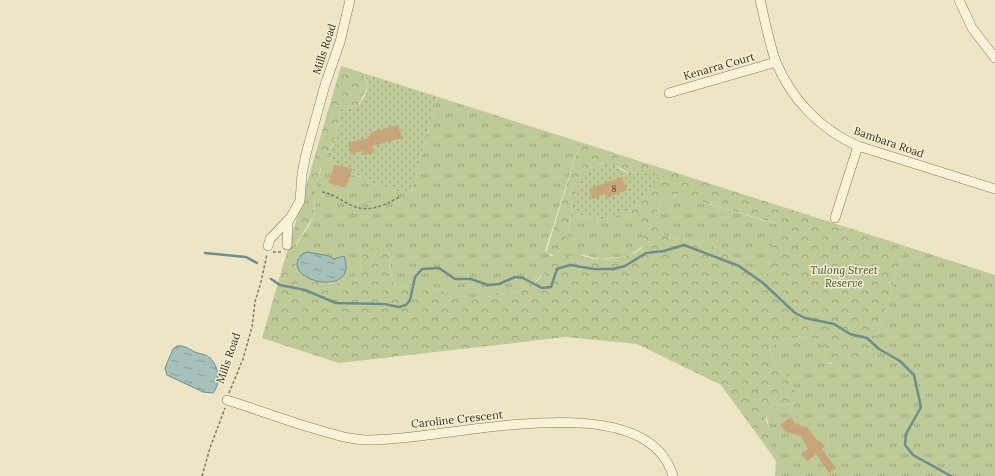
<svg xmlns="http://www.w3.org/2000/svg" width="995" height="476" font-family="Lora,serif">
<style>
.grass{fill:url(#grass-tufts)}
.forest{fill:url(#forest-crowns);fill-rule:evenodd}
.garden{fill:url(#garden-dots)}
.water{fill:url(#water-ripples);stroke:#6d8e8a}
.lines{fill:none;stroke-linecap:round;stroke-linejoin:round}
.stream{stroke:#6d8e8a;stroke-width:2.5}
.building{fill:#c9a57c}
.street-casing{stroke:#87785c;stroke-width:10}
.path{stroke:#87785c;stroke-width:1.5;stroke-dasharray:3 2;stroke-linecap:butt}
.street{stroke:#f8f2d8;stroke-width:9}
.labels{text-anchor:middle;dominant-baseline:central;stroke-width:3;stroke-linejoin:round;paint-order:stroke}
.number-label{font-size:9px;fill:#5c4c36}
.street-label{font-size:11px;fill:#372e1f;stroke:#f4efd4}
.park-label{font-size:11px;font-style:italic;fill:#435326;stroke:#f4efd4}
</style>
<defs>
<pattern id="grass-tufts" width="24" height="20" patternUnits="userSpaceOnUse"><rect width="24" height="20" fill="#bfca99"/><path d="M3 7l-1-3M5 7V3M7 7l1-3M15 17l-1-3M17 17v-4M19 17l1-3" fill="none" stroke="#9ca47c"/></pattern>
<pattern id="forest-crowns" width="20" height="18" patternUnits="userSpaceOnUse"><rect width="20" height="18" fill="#bfca99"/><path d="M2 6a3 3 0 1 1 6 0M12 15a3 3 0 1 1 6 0" fill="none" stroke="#9ca47c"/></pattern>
<pattern id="garden-dots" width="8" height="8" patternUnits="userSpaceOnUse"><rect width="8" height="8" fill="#bfca99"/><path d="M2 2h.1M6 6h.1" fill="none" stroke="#9ca47c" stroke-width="1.8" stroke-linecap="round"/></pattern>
<pattern id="water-ripples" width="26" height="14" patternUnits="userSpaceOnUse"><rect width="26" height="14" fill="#a6c0bb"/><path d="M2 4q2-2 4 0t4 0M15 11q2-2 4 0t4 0" fill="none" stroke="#889c97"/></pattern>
</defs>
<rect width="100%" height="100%" fill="#ede5c5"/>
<!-- grass -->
<path class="grass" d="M438 97 580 142 545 251 551 256C568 252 570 227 571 213L604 220 630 211 645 237V245L628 256 600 259 583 255 553 264 540 276 530 289 482 298 457 296 422 284 399 288C388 281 392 263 389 252L362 257C361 261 361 266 360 270 356 281 336 285 326 282L336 281 339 257 334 259 329 256 313 254 299 271C283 246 308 237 313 216 316 207 314 197 316 188 318 174 324 161 330 147L329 156 334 164 328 183 346 188 350 174 370 180 369 183 410 195Z
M675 194C687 195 695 199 705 203 730 210 755 218 780 225L782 228 773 244 769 263 770 265 776 266 763 276 720 249 690 240 669 238 661 233 655 222V216L662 199Z
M905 246 995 275V476H775L776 461 772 455 774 452 766 413C772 400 785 409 795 402 796 383 782 370 770 356L771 347C785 336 810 333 824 346L825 356 830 364H833L849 357 876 354 880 347 877 337Z"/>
<!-- forest -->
<path class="forest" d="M341 66 363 73 368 86 358 106 344 109 340 113 336 136 320 170 316 187 313 217 296 244 295 263 302 274 315 280 331 284 351 279 357 275 360 270 362 257 369 248 381 247 389 252C392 263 388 281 399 288L422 284 457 296 482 298 530 289C542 277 549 262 566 257 581 252 587 260 600 259 612 259 643 257 645 241 644 229 627 217 631 205L646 195 658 177C645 164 644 172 629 173L615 165 602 163 590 171 572 204 568 237 563 248 555 255 546 253 580 142 905 246 877 337C892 359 861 355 851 357 844 359 839 363 833 364L825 360 824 346C810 333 785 336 771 347L770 356C779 367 801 386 795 402 787 408 771 400 767 412 761 426 783 439 772 455L721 385 637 344 566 337 339 363 262 338ZM675 194C687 195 695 199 705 203 730 210 756 217 780 225L782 228 773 244 769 263 771 266 775 267 763 276 720 249 690 240 669 238 661 233 655 222V216L662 199Z"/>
<!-- garden -->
<path class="garden" d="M363 73 438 97 410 195 369 183 370 180 350 174 351 169C321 160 327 161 336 135 339 127 338 118 341 110L358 106C367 95 371 85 363 73Z
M605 162C615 162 619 171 629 173 640 174 641 164 657 174L658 178 646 195 631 205 630 211 604 220 571 213 572 204 582 175Z"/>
<!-- water -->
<path class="water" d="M307 252 329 256 334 259 344 256C359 297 289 283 298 260 300 256 303 253 307 252Z
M177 346C184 345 189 349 195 352 200 354 206 354 210 358 219 366 221 384 213 393L203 392 167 375 165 368 173 349Z"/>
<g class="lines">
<!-- stream -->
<path class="stream" d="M205 253 246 257 257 263
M271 279 280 285 305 290 336 303 384 304 399 307 406 305 410 300 415 277 422 269 439 268 455 279H471L488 285 499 284 515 277 523 278 542 288 551 287 557 269 570 265 594 269H613L625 266 646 253 664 251 684 245 739 266 763 283 795 313 805 318 834 324 850 334 867 338 879 349 900 361 914 375 921 407 906 434 905 445 913 455 951 476"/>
</g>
<!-- building -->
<path class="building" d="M398 125 402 138 372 146 374 153 364 155 363 151 351 154 348 143 368 138 372 132Z
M334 164 352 169 346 188 328 183Z
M622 177 627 190 607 198 605 194 592 199 589 189Z
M791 417 796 425 807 427 817 440 820 441 825 447 822 449 836 468 829 473 816 454 807 461 801 454 808 449 803 440 801 436 786 432 780 425Z"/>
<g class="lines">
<!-- street casing -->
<g class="street-casing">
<path id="street" d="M760 0C765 20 769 43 776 62 791 99 821 130 858 146L995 189
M959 0 972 28 995 58
M669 93 776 62
M835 218 858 146
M287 245 288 222 300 201 302 174 306 154 325 85 340 42 350 0
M268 246 270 239 289 219
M227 400C252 408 277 417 302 425 323 431 344 439 366 440 438 443 645 380 673 476"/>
</g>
<!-- path -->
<path class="path" d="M322 192C331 193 337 198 345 202 366 215 381 207 401 196
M273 252H281
M229 393 243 359 252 327 255 302 261 282 267 254
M202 476 210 448 225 408"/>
<!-- street -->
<use href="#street" class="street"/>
</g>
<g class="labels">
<!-- number labels -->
<g class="number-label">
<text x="614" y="188">8</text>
</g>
<!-- street labels -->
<g class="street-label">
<text transform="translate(324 49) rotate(-72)">Mills Road</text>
<text transform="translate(719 66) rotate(-16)">Kenarra Court</text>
<text transform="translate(889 142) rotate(19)">Bambara Road</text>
<text transform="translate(228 358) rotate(-71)">Mills Road</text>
<text transform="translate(457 419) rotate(-6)">Caroline Crescent</text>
</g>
<!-- park labels -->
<g class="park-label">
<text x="844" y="270">Tulong Street<tspan x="844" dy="13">Reserve</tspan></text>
</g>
</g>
</svg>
